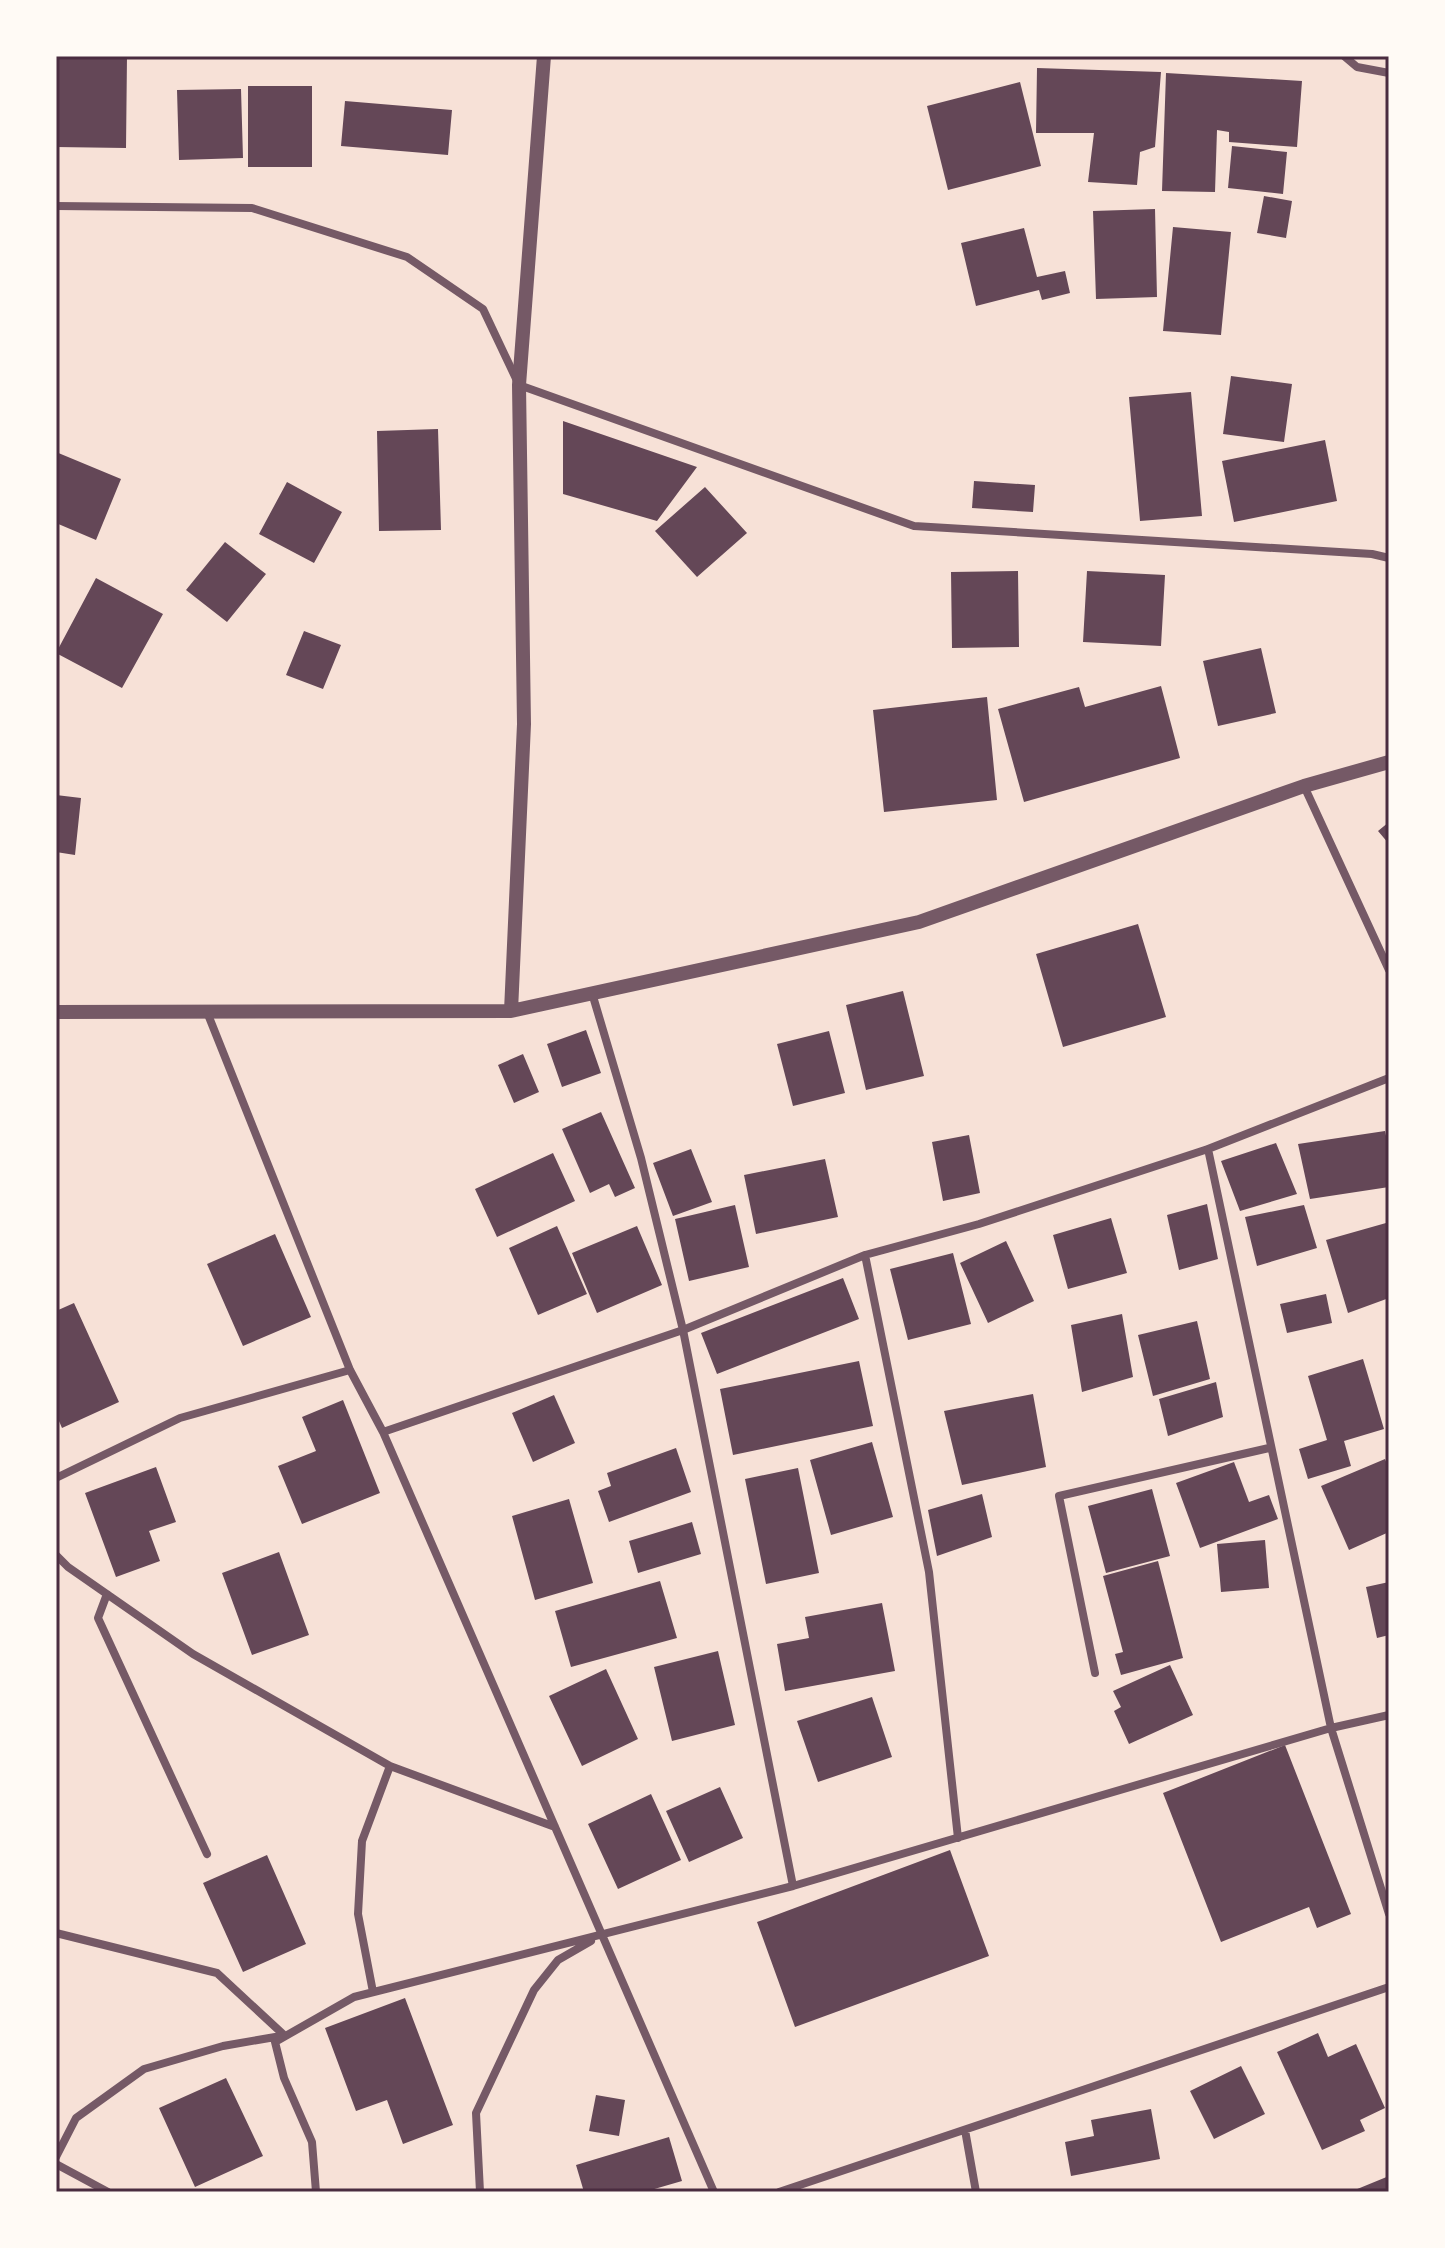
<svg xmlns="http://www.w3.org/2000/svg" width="1445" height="2248" font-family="Roboto,sans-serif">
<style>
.building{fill:#644757}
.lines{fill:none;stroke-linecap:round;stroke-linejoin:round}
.minor{stroke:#755966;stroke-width:8}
.tertiary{stroke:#755966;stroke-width:14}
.neatline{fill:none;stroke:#4a2c40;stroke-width:3}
</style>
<rect width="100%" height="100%" fill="#f7e1d7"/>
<!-- building -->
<path class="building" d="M56 56H127L126 148 56 147Z
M1037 68 1161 72 1155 147 1140 152 1137 185 1088 182 1094 133H1036Z
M1166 73 1302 81 1297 147 1229 142V132L1217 130 1215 192 1162 191Z
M1020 82 1041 166 948 190 927 106Z
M248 86H312V167H248Z
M241 89 243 158 179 160 177 90Z
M345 101 452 110 448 155 341 146Z
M1232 146 1287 152 1283 194 1228 188Z
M1264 196 1292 201 1286 238 1257 233Z
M1155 209 1157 297 1096 299 1093 211Z
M1173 227 1231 232 1221 335 1163 331Z
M1024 228 1037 277 1065 271 1070 293 1042 300 1039 290 976 306 961 243Z
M1231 376 1292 384 1284 442 1223 434Z
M1191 392 1202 516 1140 521 1129 397Z
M563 421 697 467 657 521 563 494Z
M438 429 441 530 379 531 377 431Z
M1325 440 1337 501 1234 522 1222 461Z
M56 452 121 479 96 540 56 523Z
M974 481 1035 485 1033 512 972 508Z
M287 482 342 512 314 563 259 534Z
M705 487 747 533 697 577 655 531Z
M225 542 266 574 227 622 186 590Z
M1018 571 1019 647 952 648 951 572Z
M1087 571 1165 575 1161 646 1083 642Z
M96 578 163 614 122 688 56 653Z
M304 631 341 645 323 689 286 675Z
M1261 648 1276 713 1218 726 1203 661Z
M1161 686 1180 758 1024 802 998 709 1079 687 1085 707Z
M987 697 997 800 884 812 873 710Z
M56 795 81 798 75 855 56 852Z
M1389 822V844L1378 831Z
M1138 924 1166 1017 1063 1047 1036 954Z
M903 991 924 1076 866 1090 846 1005Z
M586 1030 601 1073 562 1087 547 1044Z
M829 1031 845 1093 793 1106 777 1044Z
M523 1054 539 1092 514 1103 498 1065Z
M601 1112 635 1188 615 1197 609 1184 590 1193 562 1129Z
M1385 1131 1389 1150V1187L1310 1199 1298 1144Z
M969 1135 980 1193 943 1201 932 1142Z
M1276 1143 1297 1194 1240 1211 1221 1161Z
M691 1149 712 1202 673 1216 653 1163Z
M553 1153 575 1201 497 1237 475 1189Z
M825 1159 838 1217 756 1234 744 1175Z
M1207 1204 1218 1259 1179 1270 1167 1215Z
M735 1205 749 1267 689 1281 675 1219Z
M1304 1205 1317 1248 1257 1266 1245 1217Z
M1111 1218 1127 1273 1068 1289 1053 1235Z
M1386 1223 1389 1234V1298L1348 1313 1326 1240Z
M557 1226 587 1294 538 1315 509 1248Z
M637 1226 662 1285 597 1313 572 1253Z
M275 1234 311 1317 243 1346 207 1264Z
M1006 1241 1034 1301 988 1323 960 1263Z
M953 1253 971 1324 908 1340 890 1269Z
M843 1278 859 1319 717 1374 701 1333Z
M1326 1294 1332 1323 1287 1333 1280 1304Z
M74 1303 119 1402 62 1428 56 1414V1311Z
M1122 1314 1133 1377 1082 1392 1071 1325Z
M1197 1321 1210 1379 1153 1396 1138 1335Z
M1363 1359 1384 1429 1344 1441 1351 1466 1308 1479 1299 1449 1327 1440 1308 1376Z
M859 1361 873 1426 733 1455 720 1389Z
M1216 1382 1223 1417 1168 1436 1159 1399Z
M1033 1394 1046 1467 962 1485 944 1411Z
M554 1395 575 1443 533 1462 512 1413Z
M343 1400 380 1493 302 1524 278 1466 316 1451 302 1417Z
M872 1442 893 1517 831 1535 810 1460Z
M676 1448 691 1492 609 1522 598 1491 611 1486 607 1473Z
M1385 1459 1389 1469V1532L1349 1550 1321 1486Z
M1234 1462 1249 1502 1269 1495 1278 1519 1200 1548 1176 1483Z
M156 1467 176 1522 149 1531 160 1561 116 1577 85 1493Z
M798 1468 819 1573 766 1584 745 1479Z
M1152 1489 1170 1556 1106 1573 1088 1506Z
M982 1494 992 1537 937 1556 928 1510Z
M569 1499 593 1583 535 1600 512 1516Z
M692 1522 701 1554 638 1573 629 1541Z
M1265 1540 1269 1588 1221 1592 1217 1544Z
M279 1552 309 1635 252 1655 222 1573Z
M1158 1561 1183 1658 1121 1675 1115 1654 1123 1652 1103 1576Z
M660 1581 677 1638 571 1667 555 1611Z
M1389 1582V1635L1377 1638 1366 1587Z
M882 1603 895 1671 785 1691 777 1644 809 1638 805 1617Z
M718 1651 735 1725 672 1741 654 1667Z
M1170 1665 1193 1715 1129 1744 1114 1711 1121 1707 1113 1691Z
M606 1669 638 1739 582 1766 549 1696Z
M872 1697 892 1757 818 1782 797 1721Z
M1285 1745 1351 1914 1317 1928 1309 1907 1221 1942 1163 1793Z
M720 1787 743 1838 689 1862 666 1811Z
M651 1794 681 1860 618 1889 588 1824Z
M950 1850 989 1956 795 2027 757 1922Z
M267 1855 306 1944 243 1972 203 1883Z
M405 1998 453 2125 403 2144 387 2100 356 2111 325 2028Z
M1318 2033 1328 2057 1356 2044 1385 2108 1360 2120 1365 2131 1322 2150 1277 2052Z
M1241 2066 1265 2114 1214 2139 1190 2091Z
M226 2078 263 2156 195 2187 159 2108Z
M596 2095 625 2100 619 2136 589 2131Z
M1151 2109 1160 2159 1071 2176 1065 2142 1094 2136 1091 2120Z
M669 2137 682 2181 644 2192H584L576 2165Z
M1389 2176V2192H1350Z"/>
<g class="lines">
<!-- minor -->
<path class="minor" d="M1344 56 1357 67 1389 73
M56 206 252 208 407 257 483 309 519 385 914 526 1372 554 1389 558
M1304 786 1389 970
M592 993 641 1158 683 1330 793 1886
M207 1012 350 1370 383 1432 714 2192
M1208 1149 1331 1728 1389 1914
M865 1255 929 1572 958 1838
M383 1432 683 1330 865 1255 979 1224 1208 1149 1389 1078
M56 1478 180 1418 350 1370
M56 1555 68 1567 193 1654 390 1766 555 1827
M107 1594 98 1618 207 1854
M1095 1673 1059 1496 1269 1448
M56 1933 217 1973 285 2036
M373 1992 358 1914 362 1841 390 1766
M965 2130 976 2192
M56 2157 76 2118 144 2069 223 2046 281 2036
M56 2164 108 2192
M316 2192 312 2142 284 2078 275 2042 354 1997 793 1886 1331 1728 1389 1715
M480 2192 476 2113 534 1990 558 1960 591 1941
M779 2192 1389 1987"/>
<!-- tertiary -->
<path class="tertiary" d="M511 1011 524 724 519 385 544 56
M56 1012 511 1011 919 922 1304 786 1389 762"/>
</g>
<!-- border -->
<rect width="1445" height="2248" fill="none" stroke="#fffaf5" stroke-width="116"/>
<rect x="58" y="58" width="1329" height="2132" class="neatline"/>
</svg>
